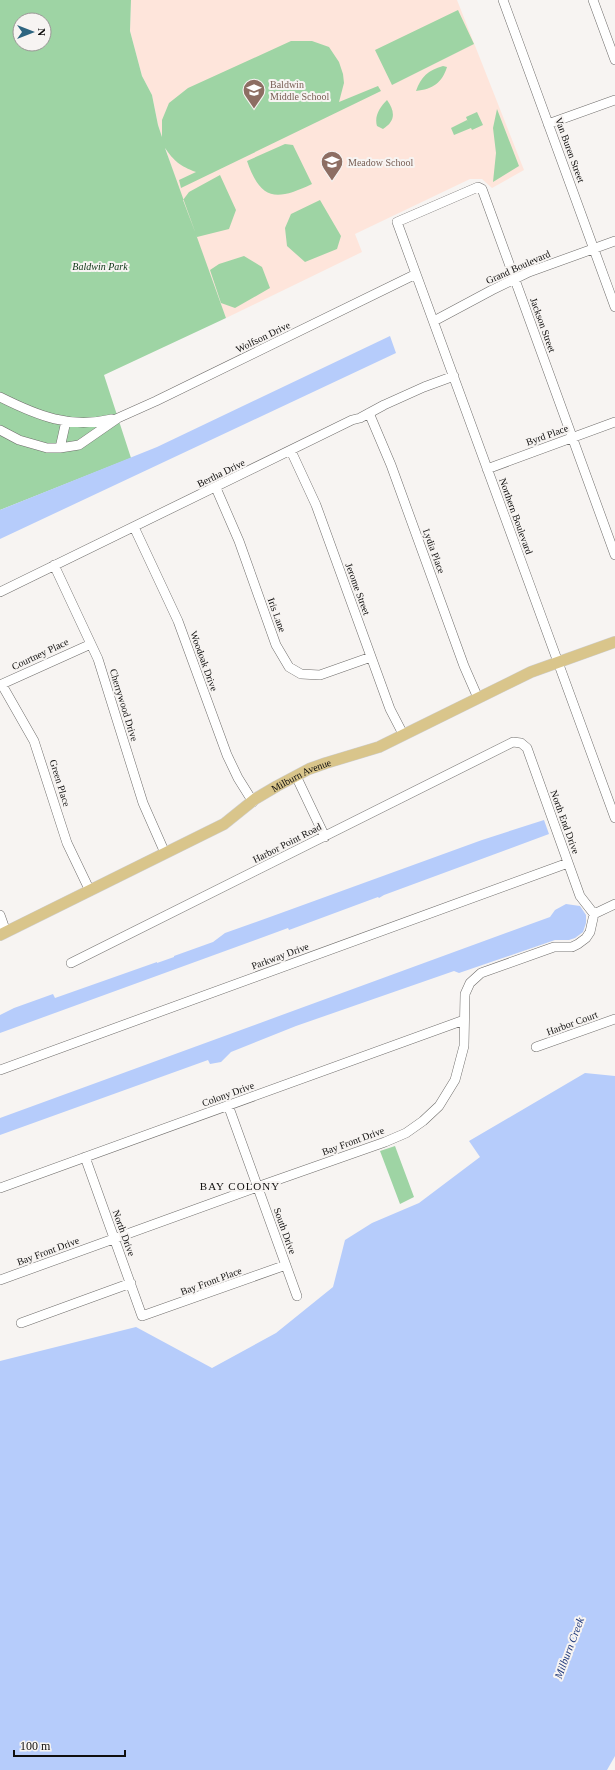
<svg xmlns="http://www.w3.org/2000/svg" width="615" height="1770" font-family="Georgia,serif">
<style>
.education{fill:#fee5db}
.green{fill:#9ed4a4;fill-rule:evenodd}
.water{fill:#b6ccfb}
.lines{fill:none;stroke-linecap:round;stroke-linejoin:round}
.minor-casing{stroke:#6f6d6b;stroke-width:10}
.major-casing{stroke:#cfcfcf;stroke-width:12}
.minor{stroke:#fff;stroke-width:9}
.major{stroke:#d9c58b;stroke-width:11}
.labels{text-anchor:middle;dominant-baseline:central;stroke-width:4;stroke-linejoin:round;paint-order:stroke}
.education-label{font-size:10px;fill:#785e54;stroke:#f7f4f2;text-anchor:start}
.street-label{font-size:10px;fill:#100f0e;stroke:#f7f4f2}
.park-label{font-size:10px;font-style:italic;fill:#0d3516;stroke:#f7f4f2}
.neighbourhood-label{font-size:11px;letter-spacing:1px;fill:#100f0e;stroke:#f7f4f2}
.water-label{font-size:11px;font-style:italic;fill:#1e387b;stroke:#f7f4f2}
</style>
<rect width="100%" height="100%" fill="#f7f4f2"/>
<!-- education -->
<path class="education" d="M131 0H457L524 170 492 188 482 179H470L355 234 362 252 226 318 179 190 158 125 152 95 142 76 130 31Z"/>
<!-- green -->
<path class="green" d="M0 0H131L130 31 142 76 152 95 158 125 162 137V120L169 103 188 88 291 41H312L329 47 339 62 343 74 344 83 339 102 378 86 381 91 181 188 179 180 196 172C180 166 174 161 165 148L226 318 104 375 131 458 0 510ZM20 20H44V44H20Z
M458 10 474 44 392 85 375 50Z
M443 66 447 67C442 83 433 89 416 91 421 77 428 70 443 66Z
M387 100C395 111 396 121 383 129L377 126C374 116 380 107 387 100Z
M497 109 519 166 493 182 496 153 493 128Z
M477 112 483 125 472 130 471 128 454 135 451 128 467 120 468 122 466 117Z
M285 144 293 145 312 184C276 201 261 201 247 161Z
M220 175 236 210 229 229 197 237 183 200 189 192Z
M320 200 341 236 337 249 305 262 287 246 285 228 291 214Z
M244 256 262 267 270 288 235 308 221 303 210 270 219 264Z
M395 1146 414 1197 400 1204 380 1151Z"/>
<!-- water -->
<path class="water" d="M390 336 396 353 0 539V510L157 447Z
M544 820 549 834 384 895 379 898 378 897 289 930 288 928 0 1033V1015L14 1008 53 994 55 998 157 962V963L174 957V956L213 942 225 933 281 913 482 840Z
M566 904 580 906 586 915V923L583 932 575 938 569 940H555L459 973 454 971 296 1026 231 1052 221 1062 210 1064 208 1060 0 1135V1118L550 917 555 910Z
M585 1073 615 1076V1756L607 1770H0V1361L136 1327 212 1368 276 1333 333 1287 345 1240 372 1223 419 1203 480 1157 469 1141Z"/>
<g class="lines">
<!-- minor casing -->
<g class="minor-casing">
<path id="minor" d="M503 0 615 307
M593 0 615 60
M548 124 615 100
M434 321 492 290 529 272 615 241
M0 397C38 416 70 429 112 419
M369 413 391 465 464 666 478 698
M0 430 19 440 47 448H60L79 445 118 418 156 401 416 274
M60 448 66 421
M291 451 316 505 390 709 403 734
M487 469 615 422
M216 488 239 541 276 645 289 667 301 674 320 675 371 657
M134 527 178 621 227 755 238 778 253 802
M615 555 482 189 478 187 397 222 615 818
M54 565 98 659 143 803 165 853
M0 592 352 420 360 418 384 405 424 387 454 376
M0 685 91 644
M2 685 34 741 67 843 90 891
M296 776 325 837
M594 914 615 904
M0 915 6 932
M71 963 513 742 521 743 527 748 580 896 594 914
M536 1047 615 1019
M0 1070 568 863
M228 1105 297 1296
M85 1157 142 1316 286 1265
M0 1188 464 1020
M0 1280 257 1187 385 1142 406 1133 423 1121 439 1106 455 1080 464 1046 465 994 470 983 481 973 554 947H572L578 944 586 938 590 932 594 914
M21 1323 131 1283"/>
</g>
<!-- major casing -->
<g class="major-casing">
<g id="major">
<path id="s1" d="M0 935 224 824 255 799 277 786 309 769 326 763 379 747 531 672 615 642"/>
</g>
</g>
<!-- minor -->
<use href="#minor" class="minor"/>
<!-- major -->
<use href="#major" class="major"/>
</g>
<!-- icons -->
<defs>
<g id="school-pin" transform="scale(1.15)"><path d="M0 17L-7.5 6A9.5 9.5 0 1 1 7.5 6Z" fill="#8d6e63" stroke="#f7f4f2"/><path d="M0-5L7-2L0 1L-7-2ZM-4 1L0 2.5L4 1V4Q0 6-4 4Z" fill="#fff"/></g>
</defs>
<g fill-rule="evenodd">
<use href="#school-pin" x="254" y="90"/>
<use href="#school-pin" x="332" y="162"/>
</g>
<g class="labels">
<!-- education labels -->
<g class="education-label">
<text x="270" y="84">Baldwin<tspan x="270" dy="12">Middle School</tspan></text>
<text x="348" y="162">Meadow School</text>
</g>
<!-- street labels -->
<g class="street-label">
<text transform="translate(570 150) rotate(70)">Van Buren Street</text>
<text transform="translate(518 267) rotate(-24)">Grand Boulevard</text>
<text transform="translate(543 325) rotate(70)">Jackson Street</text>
<text transform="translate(263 337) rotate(-26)">Wolfson Drive</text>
<text transform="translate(547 435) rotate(-20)">Byrd Place</text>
<text transform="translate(221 473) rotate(-26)">Bertha Drive</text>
<text transform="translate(516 516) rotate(70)">Northern Boulevard</text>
<text transform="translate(434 551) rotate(70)">Lydia Place</text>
<text transform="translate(358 589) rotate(70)">Jerome Street</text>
<text transform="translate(277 615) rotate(70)">Iris Lane</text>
<text transform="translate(40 654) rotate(-25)">Courtney Place</text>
<text transform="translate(204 661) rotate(70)">Woodoak Drive</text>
<text transform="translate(124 705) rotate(73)">Cherrywood Drive</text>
<text stroke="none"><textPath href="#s1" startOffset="342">Milburn Avenue</textPath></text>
<text transform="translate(60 783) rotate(73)">Green Place</text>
<text transform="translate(565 822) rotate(70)">North End Drive</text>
<text transform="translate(287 843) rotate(-27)">Harbor Point Road</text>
<text transform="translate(280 956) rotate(-20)">Parkway Drive</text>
<text transform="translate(572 1023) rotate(-20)">Harbor Court</text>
<text transform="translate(228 1094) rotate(-20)">Colony Drive</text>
<text transform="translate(353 1141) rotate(-20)">Bay Front Drive</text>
<text transform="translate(285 1231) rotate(70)">South Drive</text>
<text transform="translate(124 1233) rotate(70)">North Drive</text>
<text transform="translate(48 1251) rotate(-20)">Bay Front Drive</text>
<text transform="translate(211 1281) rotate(-20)">Bay Front Place</text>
</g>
<!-- park labels -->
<g class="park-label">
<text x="100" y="266">Baldwin Park</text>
</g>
<!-- neighbourhood labels -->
<g class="neighbourhood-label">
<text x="240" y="1186">BAY COLONY</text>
</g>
<!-- water labels -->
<g class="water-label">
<text transform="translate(569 1648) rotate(-69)">Milburn Creek</text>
</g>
</g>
<!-- north arrow -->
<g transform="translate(32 32) rotate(90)"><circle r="19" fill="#f7f4f2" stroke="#9b9897"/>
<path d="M0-3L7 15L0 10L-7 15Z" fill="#2e6580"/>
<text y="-6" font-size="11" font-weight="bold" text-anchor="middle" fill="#100f0e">N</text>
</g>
<!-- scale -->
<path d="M14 1750v6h111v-6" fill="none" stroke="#100f0e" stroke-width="2"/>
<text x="20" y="1750" font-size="12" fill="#100f0e" stroke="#f7f4f2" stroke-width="3" paint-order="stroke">100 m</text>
</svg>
